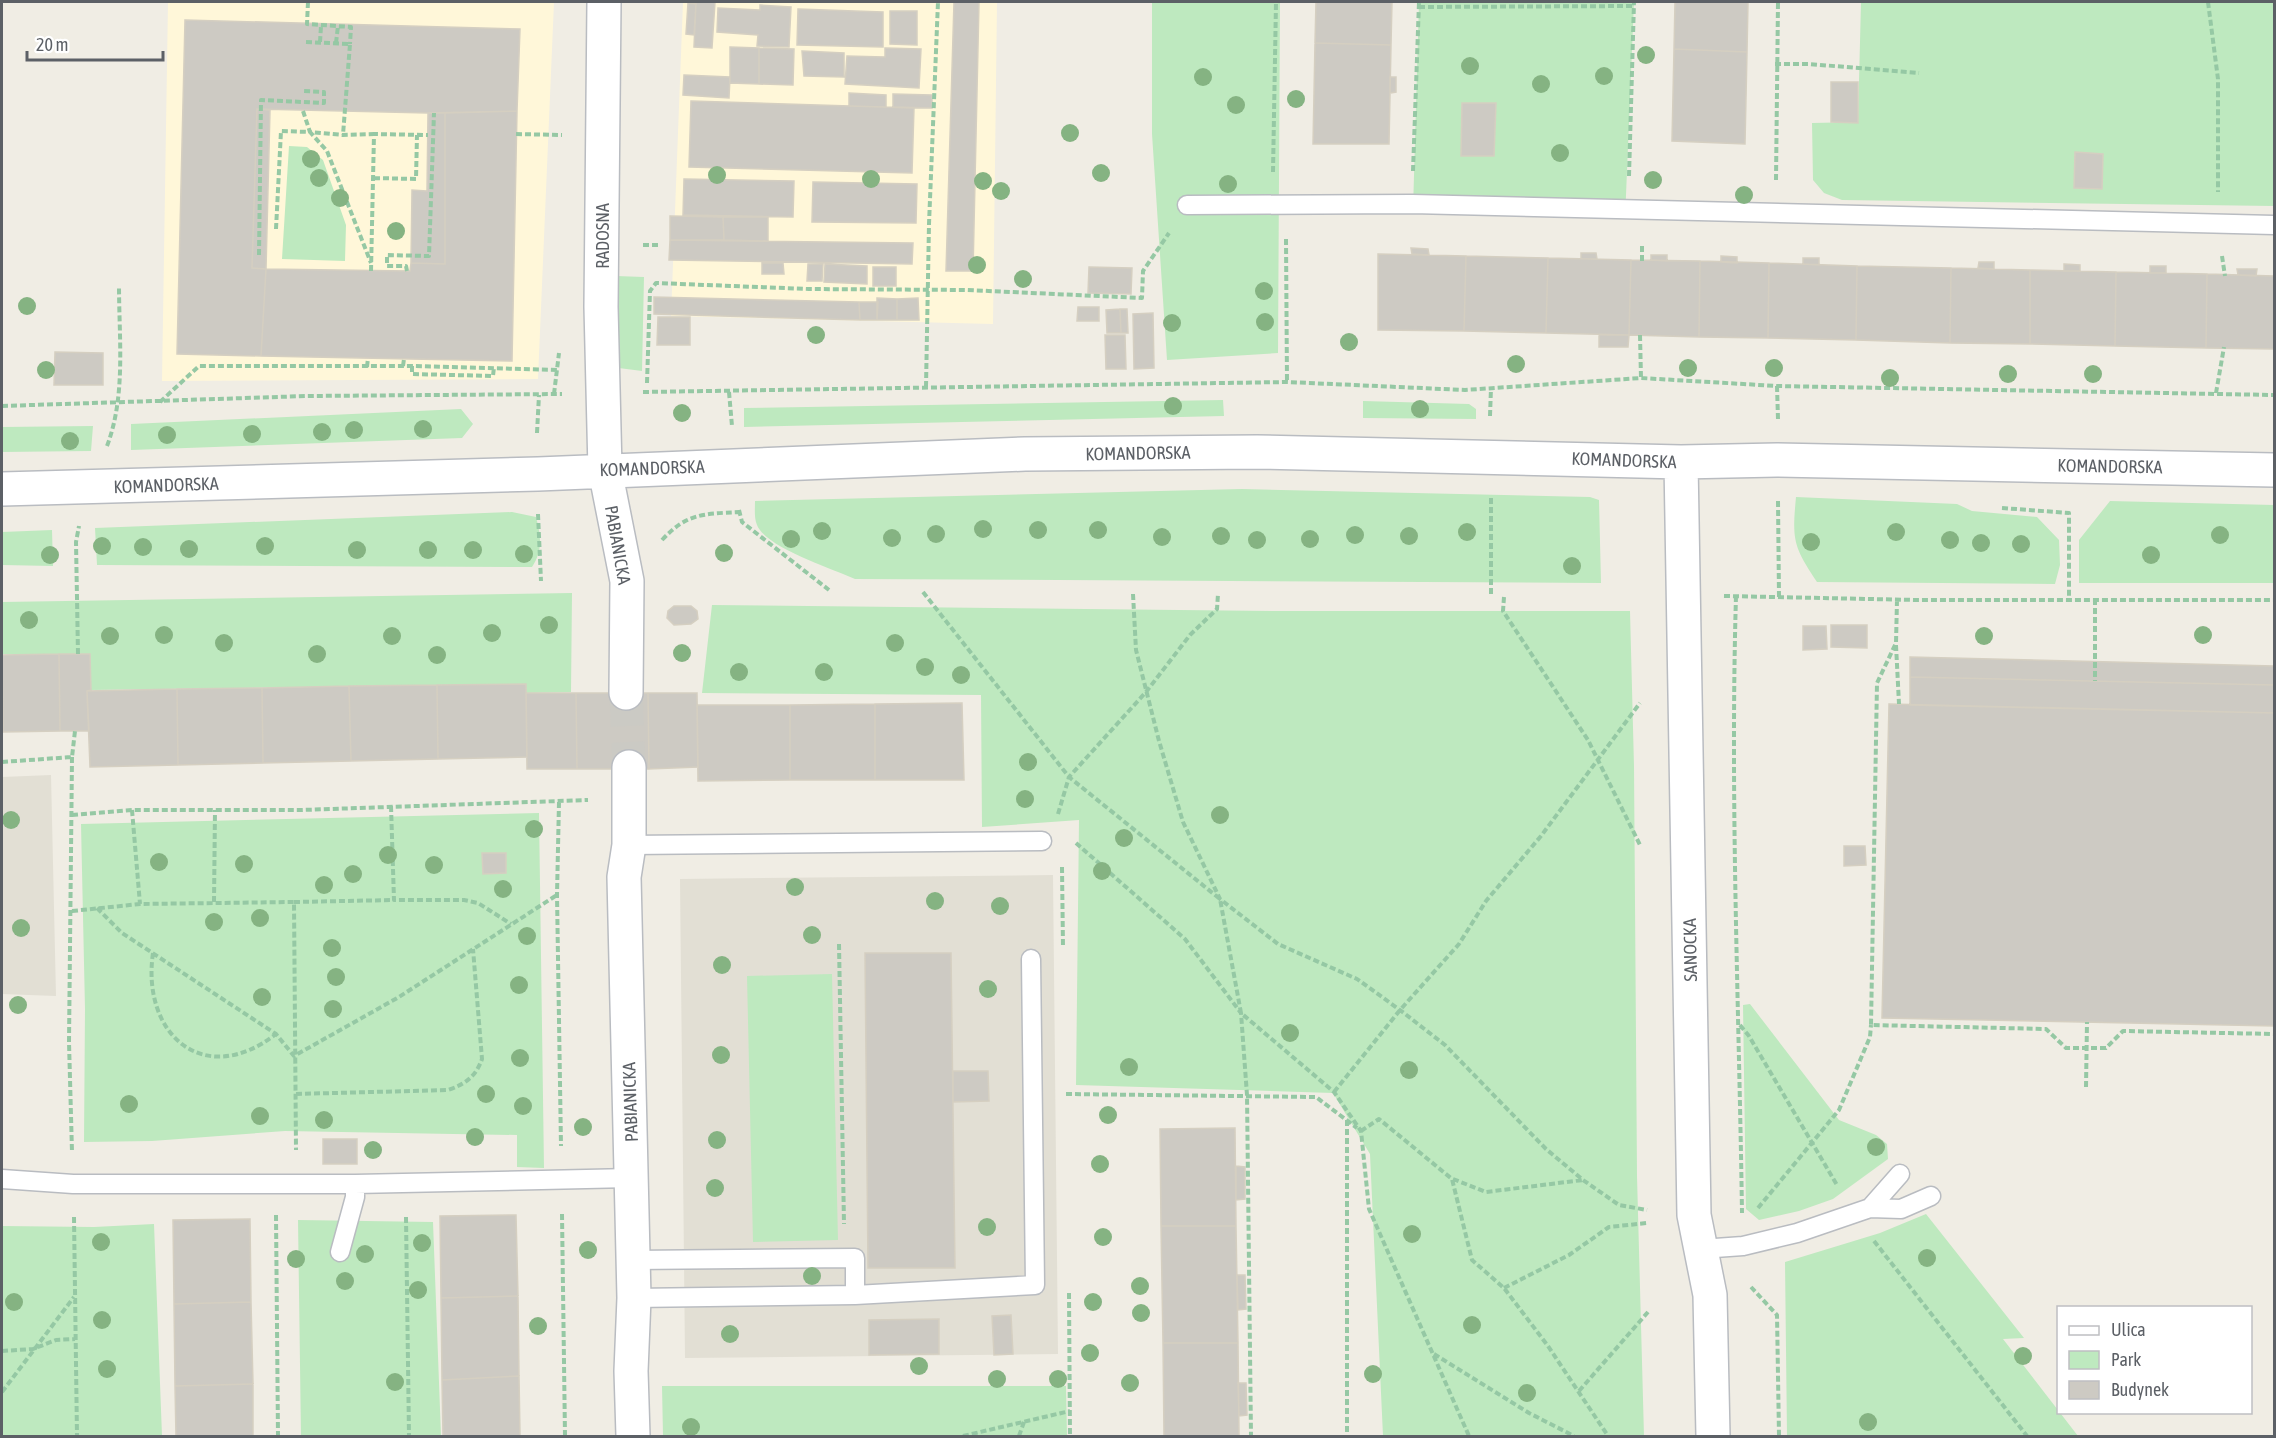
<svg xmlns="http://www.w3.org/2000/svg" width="2276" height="1438" font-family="'Asap Condensed',sans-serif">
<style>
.commercial{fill:#fff7d9}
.education{fill:#e2dfd4}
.green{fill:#bee9bf}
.building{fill:#cdcac3;stroke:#d5cfc1;stroke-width:1.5}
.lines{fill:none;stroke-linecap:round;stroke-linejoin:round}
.minor-tunnel{stroke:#cbcac4;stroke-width:33;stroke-dasharray:33 16;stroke-linecap:butt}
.service-casing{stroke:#b9bcc1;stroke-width:21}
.minor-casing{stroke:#b9bcc1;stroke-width:36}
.path{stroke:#95c8a4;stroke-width:4;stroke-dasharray:6 3;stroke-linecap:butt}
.service{stroke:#fff;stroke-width:18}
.minor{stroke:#fff;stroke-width:33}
.tree{fill:#85b382}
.labels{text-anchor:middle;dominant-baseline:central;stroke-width:5;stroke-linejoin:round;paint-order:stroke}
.street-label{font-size:18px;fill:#5c6066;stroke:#fff}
</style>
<rect width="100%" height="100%" fill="#f0ede4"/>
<!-- commercial -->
<path class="commercial" d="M168 2H554L538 379 162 381Z
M683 2H997L993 324 671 316Z"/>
<!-- education -->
<path class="education" d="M51 775 56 996 2 994V777Z
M1053 875 1058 1354 685 1358 680 879Z"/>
<!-- green -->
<path class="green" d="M1152 2H1280L1278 353 1167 360 1152 134Z
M1419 2H1634L1625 219 1413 210Z
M1861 2H2274V206L1842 200 1824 193 1813 180 1812 123 1858 122Z
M289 146 307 147 323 160 346 225 345 261 282 259Z
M616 276 644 277 642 371 611 367Z
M1223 400 1224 416 744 427V408Z
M1363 401 1469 404 1476 409V419L1363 418Z
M461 409 473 424 462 438 131 450V424Z
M93 426 91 451 2 452V427Z
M1242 489 1590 497 1599 500 1601 583 855 579C833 569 766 548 757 525 754 518 755 509 755 501Z
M1796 497 1957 504 1972 511 2037 517 2059 540 2060 565 2055 584 1817 582C1793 546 1792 540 1796 497Z
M2110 501 2274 505V583H2079V540Z
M512 512 536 517C541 536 543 550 532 567L97 565 95 528Z
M52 530 53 566 2 565V532Z
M572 593 571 692 526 693V684L91 690 90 654H2V602Z
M712 605 1276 611H1630L1634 766 1637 1176 1644 1436H1383L1370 1154 1333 1093 1076 1085 1079 820 982 827 981 695 702 693Z
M539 813 544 1168 517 1167V1135L285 1131 152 1141 84 1142 85 1009 81 824Z
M832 974 838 1240 753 1242 747 976Z
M1750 1004 1839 1120 1876 1135 1887 1144 1888 1159 1833 1199 1799 1211 1759 1220 1746 1209 1743 1005Z
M1926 1214 2024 1338 2003 1339 2078 1436H1787L1785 1262 1880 1233Z
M298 1220 433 1222 441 1436H301Z
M154 1224 162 1436H2V1226L94 1227Z
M662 1386H1066L1067 1436H663Z"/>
<!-- building -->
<path class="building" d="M696 2H715L712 48 694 47Z
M954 2H979L973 271H946Z
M1316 2H1392L1391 45 1315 43Z
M1675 2H1748L1747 52 1674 49Z
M688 3 696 4 694 35 686 34Z
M760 5 791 7 789 47 757 46 758 35 717 32 718 8 760 10Z
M798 9 883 12V47L797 45Z
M890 11H917V45L890 44Z
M185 20 520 29 517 111 428 113 257 109 252 268 266 269 261 356 177 354Z
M1315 43 1391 45 1389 144H1313Z
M730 47 759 48V84L730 83Z
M759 48 794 49 793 85 759 84Z
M885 48 921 49 919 88 845 84 847 56 885 57Z
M1674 49 1747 52 1745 144 1672 141Z
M802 51 844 53V77L804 76Z
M684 75 730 77 729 98 683 95Z
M1390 77H1396V92L1390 93Z
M1831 82H1858V123L1831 122Z
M849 93 886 95V107L849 106Z
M893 94 932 95V108L893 107Z
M691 101 914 108 912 173 689 167Z
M1462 103H1496L1494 156H1461Z
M257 109 270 110 266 269 252 268Z
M517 111 512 361 261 356 266 269 410 271 411 263 445 264V113Z
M428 113H445V264L411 263 412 190 427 191Z
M2075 152 2103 154 2102 189 2074 188Z
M684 179 794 181 793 217 683 215Z
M813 182 917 184 916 223 812 222Z
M670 216 723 217 724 240H670Z
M723 217H768V241L724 240Z
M670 240 913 243 912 264 669 260Z
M1411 248 1428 249 1429 255 1412 254Z
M1581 253H1596L1597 259H1581Z
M1378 254 1466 256 1464 331 1378 330Z
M1651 255H1667V261L1651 260Z
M1466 256 1548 258 1546 333 1464 331Z
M1721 256 1737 257V263L1721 262Z
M1548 258 1631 260 1629 335 1546 333Z
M1803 258H1819V265L1803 264Z
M1631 260 1700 261 1699 337 1629 335Z
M1700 261 1769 263 1768 338 1699 337Z
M1979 262H1994V269L1978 268Z
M762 263H783L784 274H762Z
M1769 263 1857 266 1856 340 1768 338Z
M808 264H823L822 281H807Z
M825 264 867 266V284L824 282Z
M2064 264 2080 265V271H2064Z
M1857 266 1951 268 1950 343 1856 340Z
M2150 266H2166V273H2150Z
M873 267H896V286H873Z
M1089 267 1132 268 1131 294 1088 293Z
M1951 268 2030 270V344L1950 343Z
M2237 269H2257L2256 276 2238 275Z
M2030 270 2116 272 2115 346 2030 344Z
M2116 272 2207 274 2206 348 2115 346Z
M2207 274 2274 276V349L2206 348Z
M654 297 859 302 860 320 654 314Z
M877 298 897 299V320H877Z
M918 298 919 320H897V299Z
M859 302H878L877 320H860Z
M1078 307H1099V321H1077Z
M1120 309H1127L1128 333H1121Z
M1120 309 1121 333H1107L1106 310Z
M1153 313 1154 368 1134 369 1133 314Z
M658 317H690V345H657Z
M1105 335H1125L1126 369H1106Z
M1599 335H1629L1628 347H1599Z
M55 352 103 353V385H54Z
M674 606H691L697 611 698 619 691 624 674 625 667 618 668 611Z
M1831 625H1867V648L1831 647Z
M1803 626H1826L1827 649 1803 650Z
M59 654H90L91 690 87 691 89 731H60Z
M59 654 60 731 3 732 2 655Z
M1910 657 2274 666V685L1910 677Z
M1910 677 2274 685V713L1910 705Z
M526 684 527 757 438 759 437 685Z
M437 685 438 759 351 761 349 686Z
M349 686 351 761 263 763 262 688Z
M262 688 263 763 178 765 177 689Z
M177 689 178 765 90 767 87 691Z
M526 693H576L577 769H527Z
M576 693H648L649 769H577Z
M648 693H697L698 767 649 769Z
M962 703 964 780H875V704Z
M875 704V780H790V705Z
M1889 704 2274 713V1026L1882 1018Z
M697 705H790V780L698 781Z
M1844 846H1865L1866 865 1844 866Z
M482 853H506V873L483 874Z
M865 953H951L955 1268H868Z
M953 1071H988L989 1101 953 1102Z
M1235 1128 1236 1226H1161L1160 1129Z
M323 1139H357V1164H323Z
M1236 1166 1245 1167V1199L1236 1200Z
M516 1215 518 1296 441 1298 440 1216Z
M250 1219 251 1302 174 1304 173 1220Z
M1161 1226H1236L1238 1343H1163Z
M1237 1275H1245L1246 1309 1238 1310Z
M518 1296 519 1376 442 1380 441 1298Z
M251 1302 253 1384 175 1386 174 1304Z
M1011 1315 1013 1354 994 1355 992 1316Z
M939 1319V1354L869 1355V1320Z
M1163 1343H1238L1239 1436H1164Z
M519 1376 520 1436H443L442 1380Z
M1238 1383H1246L1247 1415 1239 1416Z
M253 1384V1436H176L175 1386Z"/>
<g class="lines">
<!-- minor-tunnel -->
<path class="minor-tunnel" d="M626 693 629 767"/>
<!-- service casing -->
<g class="service-casing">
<path id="service" d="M1187 205 1412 204 2274 225
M629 845 1042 841
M2 1179 73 1184H355L631 1178
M1870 1208 1900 1174
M1701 1249 1743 1246 1797 1233 1870 1208 1901 1209 1931 1196
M340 1252 355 1197V1184
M633 1260 855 1258V1295
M634 1298 855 1295 1035 1285 1031 959"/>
</g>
<!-- minor casing -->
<g class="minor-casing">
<path id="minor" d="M604 2 601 307 605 470 627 581 626 693
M1681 462 1694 1215 1710 1295 1713 1436
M2 489 538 474 1025 454 1257 452 1681 462 1777 460 2274 470
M629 767V845L624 877 634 1298 631 1371 633 1436"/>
</g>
<!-- path -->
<path class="path" d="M308 2 307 24 351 27 350 44
M2208 2 2218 79V192
M1419 7 1634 6
M306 42 350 44 343 135
M320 42 321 26
M336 43 338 26
M1775 64H1809L1919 73
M303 111 310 132 343 135 374 134
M516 134 562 135
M1413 171 1419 2
M1273 172 1276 2
M1629 176 1634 2
M374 178 416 179 417 135
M1776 180 1778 2
M276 229 281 131 310 132 327 151 371 263
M1286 239 1287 382
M643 245H658
M259 255 261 100 324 103V92L302 91
M2222 256 2225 276
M1642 261V244
M371 271 374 134 428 135
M407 271 406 266H387V255L429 256 434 113
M1640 335 1641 378
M403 366 404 359
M412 366V374L493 376 494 367
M367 367 368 358
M647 383 650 291 656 283 809 289 967 290 1142 298 1143 271 1169 233
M1777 386 1778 419
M926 387 929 224 938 2
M643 392 1287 382 1465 390 1641 378 1777 386 2274 395
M729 392 732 426
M2216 393 2224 347
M554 394 559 353
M160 402 199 366H412L557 370
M2 406 307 396 562 394
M1490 416 1491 388
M537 433 539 395
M107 446C126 396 119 339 119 286
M1491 498V597
M1778 501 1779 597
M2002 508 2069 513V599
M739 510 742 522 829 590
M538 514 541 581
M662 540C687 513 703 514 739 512
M923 592 1069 777 1220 899 1241 1013 1334 1092 1361 1131 1369 1209 1469 1436
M1133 594 1136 650 1159 741 1183 822 1220 899 1278 944 1357 979 1400 1010 1445 1045 1546 1149 1583 1180 1619 1205 1647 1210
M1724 596 1917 600H2274
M1736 596C1730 801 1739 1007 1742 1213
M1504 597 1503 611 1588 740 1641 847
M2095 599V681
M1897 600 1896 643 1877 683 1871 1025 2046 1029 2066 1048H2106L2123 1031 2274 1034
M1896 645 1899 704
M78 654 76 542 79 526
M72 757 69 1042 72 1152
M2 762 72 757 75 731
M559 802 557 895 561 1146
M391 806 394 900H464L478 903 511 924
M132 810 140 904
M1058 814 1069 777 1146 692 1190 635 1217 609 1218 594
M72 815 132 810H302L588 800
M1076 843 1185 939 1241 1013 1247 1095 1251 1436
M1062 867 1063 947
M214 902 215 810
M294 902 394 900
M97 908 122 933 276 1034 294 1056 399 997 557 895
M72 911 140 904 294 902 296 1150
M839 944 844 1224
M153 953C141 1034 204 1090 276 1034
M1740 1025 1749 1036 1837 1185
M2086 1087 2087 1022
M1334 1092 1400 1010 1459 944 1486 901 1541 836 1640 703
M296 1094 448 1090C466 1084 476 1076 482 1059L473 949
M1066 1094 1316 1097 1357 1128
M1347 1120V1436
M1361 1131 1379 1119 1452 1179 1472 1260 1504 1288 1548 1346 1608 1436
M1453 1179 1486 1192 1583 1180
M1758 1208 1839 1110 1870 1037 1871 1025
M562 1214 565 1436
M276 1215 278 1436
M74 1217 77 1436
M406 1217 409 1436
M1874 1241 2027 1436
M1751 1287 1777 1315 1779 1436
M1504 1288 1569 1255 1609 1227 1647 1223
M1069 1293 1070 1436
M2 1351 33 1349 56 1340 75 1339
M1434 1354 1529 1413 1574 1436
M1579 1391 1648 1312
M2 1392 74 1297
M963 1436 1070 1411
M1019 1436 1024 1422"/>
<!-- service -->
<use href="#service" class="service"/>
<!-- minor -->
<use href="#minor" class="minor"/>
</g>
<!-- trees -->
<g class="tree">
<circle cx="1646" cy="55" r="9"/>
<circle cx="1470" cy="66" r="9"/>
<circle cx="1604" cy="76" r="9"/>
<circle cx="1203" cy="77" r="9"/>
<circle cx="1541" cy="84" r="9"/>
<circle cx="1296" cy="99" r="9"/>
<circle cx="1236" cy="105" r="9"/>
<circle cx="1070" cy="133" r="9"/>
<circle cx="1560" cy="153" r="9"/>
<circle cx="311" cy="159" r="9"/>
<circle cx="1101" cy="173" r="9"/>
<circle cx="717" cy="175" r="9"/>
<circle cx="319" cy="178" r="9"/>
<circle cx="871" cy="179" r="9"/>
<circle cx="1653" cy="180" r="9"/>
<circle cx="983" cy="181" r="9"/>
<circle cx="1228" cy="184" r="9"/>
<circle cx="1001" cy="191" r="9"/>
<circle cx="1744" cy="195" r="9"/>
<circle cx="340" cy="198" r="9"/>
<circle cx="396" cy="231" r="9"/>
<circle cx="977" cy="265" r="9"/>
<circle cx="1023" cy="279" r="9"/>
<circle cx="1264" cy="291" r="9"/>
<circle cx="27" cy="306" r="9"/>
<circle cx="1265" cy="322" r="9"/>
<circle cx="1172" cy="323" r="9"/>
<circle cx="816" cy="335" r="9"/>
<circle cx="1349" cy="342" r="9"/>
<circle cx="1516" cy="364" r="9"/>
<circle cx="1688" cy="368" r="9"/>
<circle cx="1774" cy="368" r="9"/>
<circle cx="46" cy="370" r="9"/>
<circle cx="2008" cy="374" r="9"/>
<circle cx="2093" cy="374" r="9"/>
<circle cx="1890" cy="378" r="9"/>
<circle cx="1173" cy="406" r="9"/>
<circle cx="1420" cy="409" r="9"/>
<circle cx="682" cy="413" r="9"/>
<circle cx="423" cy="429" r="9"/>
<circle cx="354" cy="430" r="9"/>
<circle cx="322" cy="432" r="9"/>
<circle cx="252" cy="434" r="9"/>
<circle cx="167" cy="435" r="9"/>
<circle cx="70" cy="441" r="9"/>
<circle cx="983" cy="529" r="9"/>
<circle cx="1038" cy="530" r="9"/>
<circle cx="1098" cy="530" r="9"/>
<circle cx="822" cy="531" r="9"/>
<circle cx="1467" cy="532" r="9"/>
<circle cx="1896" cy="532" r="9"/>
<circle cx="936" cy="534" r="9"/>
<circle cx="1355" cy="535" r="9"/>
<circle cx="2220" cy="535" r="9"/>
<circle cx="1221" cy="536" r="9"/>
<circle cx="1409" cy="536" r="9"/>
<circle cx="1162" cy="537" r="9"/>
<circle cx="892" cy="538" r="9"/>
<circle cx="791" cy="539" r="9"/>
<circle cx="1310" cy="539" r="9"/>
<circle cx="1257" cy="540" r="9"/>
<circle cx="1950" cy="540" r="9"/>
<circle cx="1811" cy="542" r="9"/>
<circle cx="1981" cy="543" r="9"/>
<circle cx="2021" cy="544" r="9"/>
<circle cx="102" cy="546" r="9"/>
<circle cx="265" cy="546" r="9"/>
<circle cx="143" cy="547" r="9"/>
<circle cx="189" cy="549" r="9"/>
<circle cx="357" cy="550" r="9"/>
<circle cx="428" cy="550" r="9"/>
<circle cx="473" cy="550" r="9"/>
<circle cx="724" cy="553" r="9"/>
<circle cx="524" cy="554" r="9"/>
<circle cx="50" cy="555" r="9"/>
<circle cx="2151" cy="555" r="9"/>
<circle cx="1572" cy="566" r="9"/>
<circle cx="29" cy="620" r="9"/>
<circle cx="549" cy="625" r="9"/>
<circle cx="492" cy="633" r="9"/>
<circle cx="164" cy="635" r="9"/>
<circle cx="2203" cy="635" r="9"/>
<circle cx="110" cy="636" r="9"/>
<circle cx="392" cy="636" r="9"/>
<circle cx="1984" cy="636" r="9"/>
<circle cx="224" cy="643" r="9"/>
<circle cx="895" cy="643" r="9"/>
<circle cx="682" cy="653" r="9"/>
<circle cx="317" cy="654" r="9"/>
<circle cx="437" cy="655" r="9"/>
<circle cx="925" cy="667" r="9"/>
<circle cx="739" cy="672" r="9"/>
<circle cx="824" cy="672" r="9"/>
<circle cx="961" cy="675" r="9"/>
<circle cx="1028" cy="762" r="9"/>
<circle cx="1025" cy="799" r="9"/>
<circle cx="1220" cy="815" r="9"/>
<circle cx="11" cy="820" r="9"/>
<circle cx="534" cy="829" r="9"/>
<circle cx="1124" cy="838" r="9"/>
<circle cx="388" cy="855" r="9"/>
<circle cx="159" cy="862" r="9"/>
<circle cx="244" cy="864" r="9"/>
<circle cx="434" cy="865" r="9"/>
<circle cx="1102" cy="871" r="9"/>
<circle cx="353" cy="874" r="9"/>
<circle cx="324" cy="885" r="9"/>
<circle cx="795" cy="887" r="9"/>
<circle cx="503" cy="889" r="9"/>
<circle cx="935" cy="901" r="9"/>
<circle cx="1000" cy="906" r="9"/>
<circle cx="260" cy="918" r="9"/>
<circle cx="214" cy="922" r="9"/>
<circle cx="21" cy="928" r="9"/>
<circle cx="812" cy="935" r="9"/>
<circle cx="527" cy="936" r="9"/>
<circle cx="332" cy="948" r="9"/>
<circle cx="722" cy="965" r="9"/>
<circle cx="336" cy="977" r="9"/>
<circle cx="519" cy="985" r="9"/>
<circle cx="988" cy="989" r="9"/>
<circle cx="262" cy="997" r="9"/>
<circle cx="18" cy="1005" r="9"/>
<circle cx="333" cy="1009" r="9"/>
<circle cx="1290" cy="1033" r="9"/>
<circle cx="721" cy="1055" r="9"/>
<circle cx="520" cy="1058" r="9"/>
<circle cx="1129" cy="1067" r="9"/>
<circle cx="1409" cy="1070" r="9"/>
<circle cx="486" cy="1094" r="9"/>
<circle cx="129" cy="1104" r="9"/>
<circle cx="523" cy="1106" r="9"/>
<circle cx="1108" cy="1115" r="9"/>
<circle cx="260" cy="1116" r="9"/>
<circle cx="324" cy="1120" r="9"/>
<circle cx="583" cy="1127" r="9"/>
<circle cx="475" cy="1137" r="9"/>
<circle cx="717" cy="1140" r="9"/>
<circle cx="1876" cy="1147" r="9"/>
<circle cx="373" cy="1150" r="9"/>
<circle cx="1100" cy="1164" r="9"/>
<circle cx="715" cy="1188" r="9"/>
<circle cx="987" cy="1227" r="9"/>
<circle cx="1412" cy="1234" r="9"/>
<circle cx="1103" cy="1237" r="9"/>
<circle cx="101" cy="1242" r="9"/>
<circle cx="422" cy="1243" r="9"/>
<circle cx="588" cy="1250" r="9"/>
<circle cx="365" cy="1254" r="9"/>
<circle cx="1927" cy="1258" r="9"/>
<circle cx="296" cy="1259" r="9"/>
<circle cx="812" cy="1276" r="9"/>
<circle cx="345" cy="1281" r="9"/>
<circle cx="1140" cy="1286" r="9"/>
<circle cx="418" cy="1290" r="9"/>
<circle cx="14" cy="1302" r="9"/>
<circle cx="1093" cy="1302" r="9"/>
<circle cx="1141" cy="1313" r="9"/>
<circle cx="102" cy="1320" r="9"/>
<circle cx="1472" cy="1325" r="9"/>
<circle cx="538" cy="1326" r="9"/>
<circle cx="730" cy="1334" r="9"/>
<circle cx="1090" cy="1353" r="9"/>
<circle cx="2023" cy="1356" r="9"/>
<circle cx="919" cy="1366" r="9"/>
<circle cx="107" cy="1369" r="9"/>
<circle cx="1373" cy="1374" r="9"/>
<circle cx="997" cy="1379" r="9"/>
<circle cx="1058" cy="1379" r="9"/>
<circle cx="395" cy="1382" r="9"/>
<circle cx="1130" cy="1383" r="9"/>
<circle cx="1527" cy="1393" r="9"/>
<circle cx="1868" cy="1422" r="9"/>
<circle cx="691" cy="1427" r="9"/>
</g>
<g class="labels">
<!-- street labels -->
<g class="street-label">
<text transform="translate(602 236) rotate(-90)">RADOSNA</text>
<text transform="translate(1138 453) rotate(-1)">KOMANDORSKA</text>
<text transform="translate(1624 460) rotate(2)">KOMANDORSKA</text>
<text transform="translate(2110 466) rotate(1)">KOMANDORSKA</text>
<text transform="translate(652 468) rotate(-2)">KOMANDORSKA</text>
<text transform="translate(166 485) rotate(-2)">KOMANDORSKA</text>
<text transform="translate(618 545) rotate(80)">PABIANICKA</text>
<text transform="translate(1690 950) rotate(-91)">SANOCKA</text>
<text transform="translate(630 1102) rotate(-92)">PABIANICKA</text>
</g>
</g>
<!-- border -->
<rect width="2276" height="1438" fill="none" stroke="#5c6066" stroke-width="6"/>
<!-- legend -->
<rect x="2057" y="1306" width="195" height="108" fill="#ffffff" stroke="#bebfc2" stroke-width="1.5"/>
<rect x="2069" y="1326" width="30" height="9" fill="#ffffff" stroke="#bebfc2" stroke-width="1.5"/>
<text x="2111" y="1336" font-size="18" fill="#5c6066">Ulica</text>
<rect x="2069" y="1351" width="30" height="18" fill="#bee9bf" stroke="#bebfc2" stroke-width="1.5"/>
<text x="2111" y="1366" font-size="18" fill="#5c6066">Park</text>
<rect x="2069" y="1381" width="30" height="18" fill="#cdcac3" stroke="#bebfc2" stroke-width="1.5"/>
<text x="2111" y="1396" font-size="18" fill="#5c6066">Budynek</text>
<!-- scale -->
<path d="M27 51v9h136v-9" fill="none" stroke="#5c6066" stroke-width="3"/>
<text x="36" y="51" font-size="18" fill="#5c6066" stroke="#ffffff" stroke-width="4.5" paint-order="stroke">20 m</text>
</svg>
